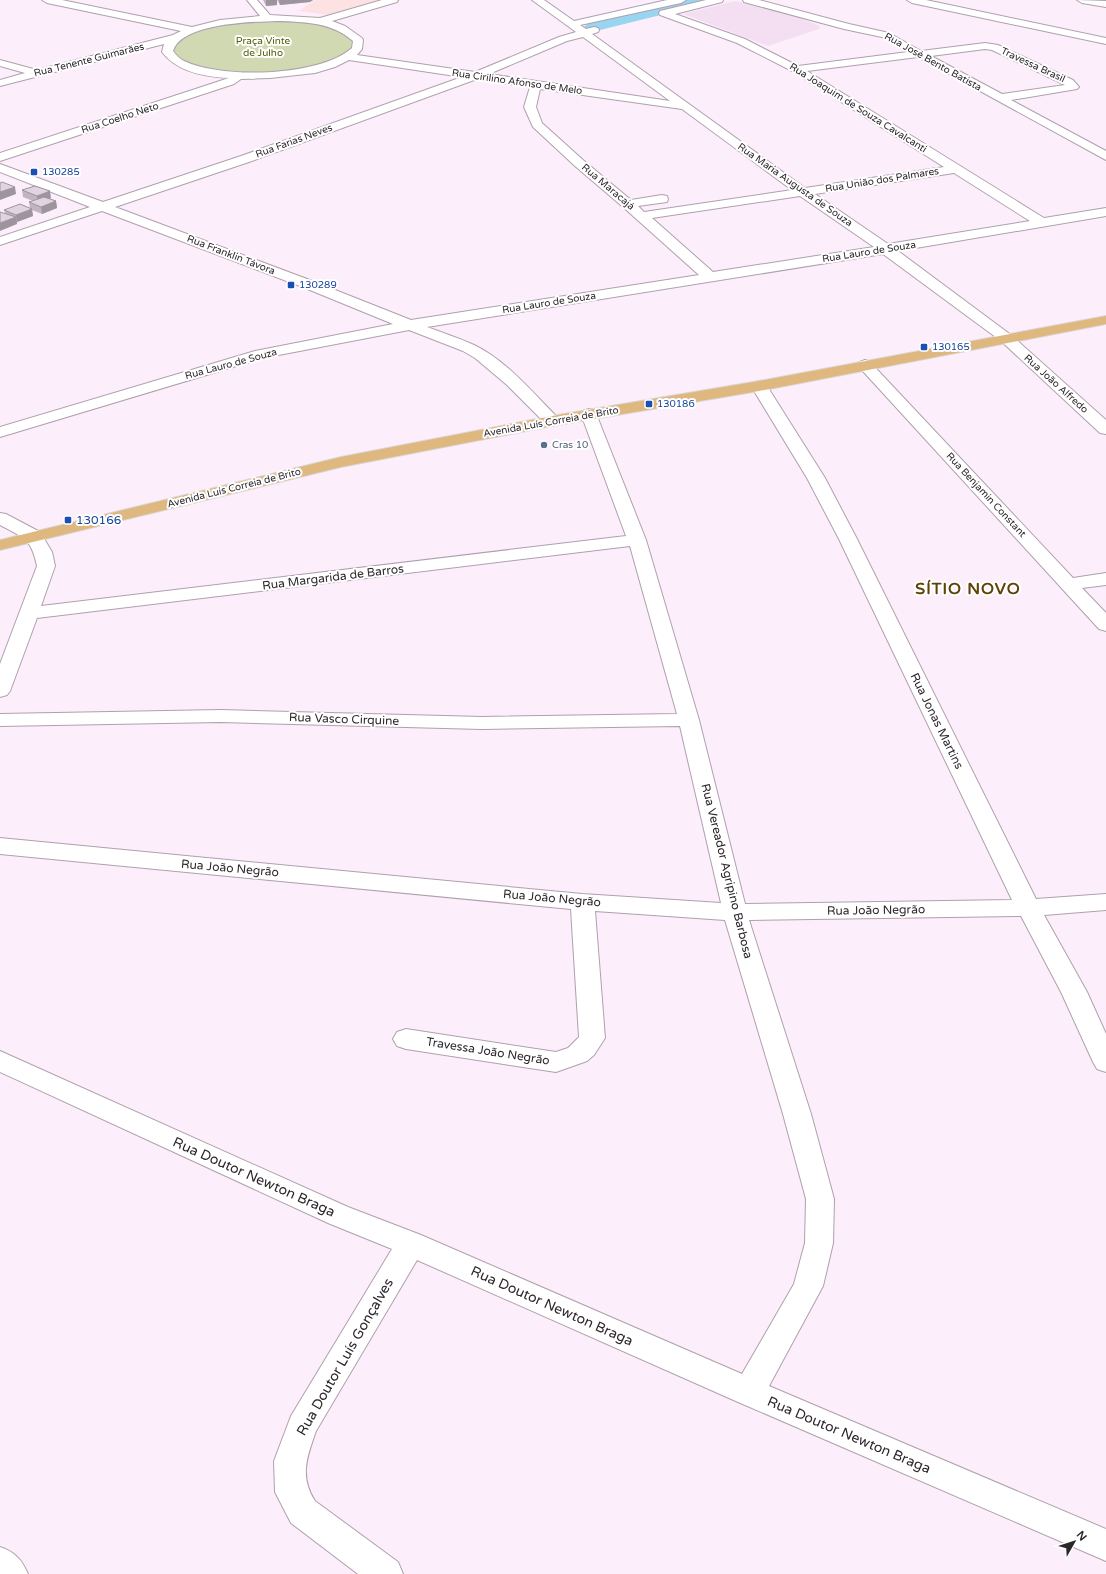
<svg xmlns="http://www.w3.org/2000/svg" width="1106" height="1574" font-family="'Varela Round',sans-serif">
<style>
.commercial{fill:#fde2e4}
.built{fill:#f4dff2}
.green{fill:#d1d9b3}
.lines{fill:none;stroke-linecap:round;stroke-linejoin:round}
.canal{fill:#97d5f0;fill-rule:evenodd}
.minor-casing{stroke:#afa0ad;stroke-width:2}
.major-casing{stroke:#d9d8d9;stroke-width:2}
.minor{fill:#fff;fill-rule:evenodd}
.major{fill:#dfb87f;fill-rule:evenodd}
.wall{fill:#c2b5c1}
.shaded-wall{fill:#9e949d}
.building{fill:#e2d3e0;stroke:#9e949d}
.transit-dot{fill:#1a4fb4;stroke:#fff;stroke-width:1.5}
.service-dot{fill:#5c6f8a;stroke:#fff;stroke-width:1.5}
.labels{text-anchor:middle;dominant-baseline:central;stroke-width:4;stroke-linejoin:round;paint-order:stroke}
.far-park-label{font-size:10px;fill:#535d01;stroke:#fff}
.far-street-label{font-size:10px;fill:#2d272c;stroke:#fff}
.far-transit-label{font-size:10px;fill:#164399;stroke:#fff;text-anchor:start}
.far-service-label{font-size:10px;fill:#4e5e75;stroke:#fff;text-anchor:start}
.transit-label{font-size:12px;fill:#164399;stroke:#fff;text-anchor:start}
.street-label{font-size:12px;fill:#2d272c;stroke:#fff}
.near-street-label{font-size:14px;fill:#2d272c;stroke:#fff}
.district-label{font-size:16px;font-weight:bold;letter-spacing:1px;fill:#604107;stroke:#fff}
</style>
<rect width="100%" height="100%" fill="#fdeefc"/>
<!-- commercial -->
<path class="commercial" d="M315 0H402L341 17 299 11Z"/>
<!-- built -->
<path class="built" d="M735 1 788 13 820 26 819 29 768 46 683 14Z"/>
<!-- green -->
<path class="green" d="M267 18 331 24 358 40 348 57 293 73H208L171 59V43L200 28Z"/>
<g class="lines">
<!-- canal -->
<path class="canal" d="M685 0H711L709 3 592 32 587 30 584 27 587 24Z"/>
<!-- minor casing -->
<g class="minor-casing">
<path id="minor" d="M42 0H62L192 27 220 20 260 16 247 0H257L270 15 320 18 382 0H398L397 2 332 21 345 26 362 38 363 40 362 49 357 55 475 72 559 37 576 32 532 0H544L574 21 667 0H686L681 3 580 25 586 29 594 27 598 28 599 30 598 32 592 34 805 188 944 167 792 71 737 43 660 15 659 13 660 11 706 0H723L722 2 675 14 745 39 798 66 908 52 882 37 844 29 744 2 743 0H759L849 24 889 33 921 51 985 43 998 45 1073 80 1079 87 1077 89 1011 100 1106 151V160L918 57 807 71 1044 218 1106 208V216L898 251 1011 335 1106 420V434L1100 433 1001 341 883 254 427 327C443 333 459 338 474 345 507 361 532 392 558 418L560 421 558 424 552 426 546 424 507 385 475 358 463 351 409 330 263 358 0 437V427L255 351 393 324 305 288 102 211 0 245V237L90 207 0 172V164L103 202 241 156 462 77 349 60 335 67 315 73 270 78 241 79 234 84 0 161V153L229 78C205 77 177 72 162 52L164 44 0 86V80L25 73 0 66V60L37 70 173 35 181 31 47 3ZM277 21C304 22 332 22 353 41L352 48C319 77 222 79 184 61 180 59 176 55 173 51 182 23 251 22 277 21ZM583 37 670 101 489 74 567 41ZM985 49 992 50 1065 85 1002 94 931 56ZM477 79 530 87 524 107 533 127 575 166 623 207 699 275 411 320 315 282 115 207 249 162ZM540 89 682 109 792 190 644 212 638 206 667 202 668 199 667 196 662 195 631 200 583 160 542 123 536 107ZM954 173 1030 221 888 244 815 194ZM800 196 874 247 713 272 652 218Z
M907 0H926L1106 38V44L912 3Z
M1077 0 1106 1V7L1082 3Z
M865 360 870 362 1073 578 1106 573V585L1082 588 1106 613V631L1099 629 860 368 857 365 860 362Z
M759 381 765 383 767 386 825 478 857 539 1036 899 1106 894V910L1044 915 1087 992 1106 1034V1072L1097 1069 1093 1062 1061 992 1021 916 749 920 811 1114 834 1199 833 1243 823 1286 769 1386 1106 1529V1561L738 1402 417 1260 316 1431C307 1457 299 1476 315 1501L398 1562 403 1574H358L291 1523 275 1492 274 1461 291 1416 392 1249 328 1223 0 1072V1051L348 1207 421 1235 742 1374 794 1284 805 1243 806 1199 783 1114 725 920 595 911 605 1038 594 1055 587 1061 556 1072 406 1049 397 1046 393 1039 397 1032 406 1029 556 1052 568 1048 579 1037 571 909 0 854V838L582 894 721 903 680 726 482 729 221 722 0 726V714L221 710 482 717 677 714 630 546 37 618 10 691 7 695 0 697V664L37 566C31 538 24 538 0 525V513L6 514 40 532 52 552 55 566 41 606 626 536 581 414 583 411 589 409 595 411 646 540 699 720 745 904 1012 900 839 539 807 478 751 386 753 383Z
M0 1547C15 1552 22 1560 28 1574H0Z"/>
</g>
<!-- major casing -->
<g class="major-casing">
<path id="major" d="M1106 316V324L759 391 552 426 341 467 0 550V540L341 457 552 416 759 381Z"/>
</g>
<!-- minor -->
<use href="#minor" class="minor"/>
<!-- major -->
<use href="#major" class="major"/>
</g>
<!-- wall -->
<path class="wall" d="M263 0H313L310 2 280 5 277 0V5L266 6Z
M22 190 51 198 49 199 56 201 57 208 42 214 32 210 33 216 17 222V224L5 213 4 210 30 208 29 202 33 201 23 197Z"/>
<!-- shaded-wall -->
<path class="shaded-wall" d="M266 0H277V5L266 6Z
M279 0H313L310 2 280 5Z
M15 187 16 194 0 200V192Z
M50 191 51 198 38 203 37 196Z
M56 201 57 208 42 214 41 207Z
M32 209 33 216 17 222 16 215Z
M16 217 17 224 0 231V223Z"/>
<!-- building -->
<path class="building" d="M2 182 15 187 0 192V183Z
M35 186 50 191 37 196 22 190Z
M44 197 56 201 41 207 29 202Z
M20 204 32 209 16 215 4 210Z
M0 212 16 217 0 223Z"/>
<!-- markers -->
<g class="transit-dot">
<rect x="30" y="168" width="8" height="8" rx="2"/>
<rect x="287" y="281" width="8" height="8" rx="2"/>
<rect x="920" y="343" width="8" height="8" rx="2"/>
<rect x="645" y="400" width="8" height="8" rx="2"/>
<rect x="64" y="516" width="8" height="8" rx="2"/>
</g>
<circle class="service-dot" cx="544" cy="445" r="4"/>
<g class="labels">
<!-- far-park labels -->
<g class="far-park-label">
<text x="263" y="41">Praça Vinte<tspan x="263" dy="12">de Julho</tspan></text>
</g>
<!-- far-street labels -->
<g class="far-street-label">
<text transform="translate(89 60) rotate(-14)">Rua Tenente Guimarães</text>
<text transform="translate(933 62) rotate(29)">Rua José Bento Batista</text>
<text transform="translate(1033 65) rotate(25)">Travessa Brasil</text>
<text transform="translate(517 82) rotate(8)">Rua Cirilino Afonso de Melo</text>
<text transform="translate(858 108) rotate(32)">Rua Joaquim de Souza Cavalcanti</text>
<text transform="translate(120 118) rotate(-18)">Rua Coelho Neto</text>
<text transform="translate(294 141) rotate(-20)">Rua Farias Neves</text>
<text transform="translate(882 180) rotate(-9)">Rua União dos Palmares</text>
<text transform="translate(795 185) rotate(35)">Rua Maria Augusta de Souza</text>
<text transform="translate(608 187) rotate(40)">Rua Maracajá</text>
<text transform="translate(869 252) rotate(-9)">Rua Lauro de Souza</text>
<text transform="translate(231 255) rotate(21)">Rua Franklin Távora</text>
<text transform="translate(549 303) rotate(-9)">Rua Lauro de Souza</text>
<text transform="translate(231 364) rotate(-15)">Rua Lauro de Souza</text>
<text transform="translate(1056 384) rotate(42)">Rua João Alfredo</text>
<text transform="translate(551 422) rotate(-10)">Avenida Luís Correia de Brito</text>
<text transform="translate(234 488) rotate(-14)">Avenida Luís Correia de Brito</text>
<text transform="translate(986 495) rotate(47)">Rua Benjamin Constant</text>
</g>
<!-- far-transit labels -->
<g class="far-transit-label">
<text x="42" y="172">130285</text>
<text x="299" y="285">130289</text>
<text x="932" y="347">130165</text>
<text x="657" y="404">130186</text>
</g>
<!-- far-service labels -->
<g class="far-service-label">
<text x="552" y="445">Cras 10</text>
</g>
<!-- transit labels -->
<g class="transit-label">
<text x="76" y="520">130166</text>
</g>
<!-- street labels -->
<g class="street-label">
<text transform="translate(333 577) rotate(-7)">Rua Margarida de Barros</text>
<text transform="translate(344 719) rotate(2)">Rua Vasco Cirquine</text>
<text transform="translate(937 721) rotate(64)">Rua Jonas Martins</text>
<text transform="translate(230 868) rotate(5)">Rua João Negrão</text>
<text transform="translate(727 871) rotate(76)">Rua Vereador Agripino Barbosa</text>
<text transform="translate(552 898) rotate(5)">Rua João Negrão</text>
<text transform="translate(876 910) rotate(-1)">Rua João Negrão</text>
<text transform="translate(488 1051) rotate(9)">Travessa João Negrão</text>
</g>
<!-- near-street labels -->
<g class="near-street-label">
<text transform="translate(254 1177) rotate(24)">Rua Doutor Newton Braga</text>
<text transform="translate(552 1306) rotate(24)">Rua Doutor Newton Braga</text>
<text transform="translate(345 1357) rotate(-60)">Rua Doutor Luís Gonçalves</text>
<text transform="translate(849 1435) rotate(23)">Rua Doutor Newton Braga</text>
</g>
<!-- district labels -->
<g class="district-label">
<text x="968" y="589">SÍTIO NOVO</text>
</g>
</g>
<!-- north arrow -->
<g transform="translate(1074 1542) rotate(51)" stroke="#ffffff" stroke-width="3" paint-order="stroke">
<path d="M0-3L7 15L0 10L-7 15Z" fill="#2d272c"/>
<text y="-6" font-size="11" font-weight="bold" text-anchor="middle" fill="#2d272c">N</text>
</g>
</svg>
